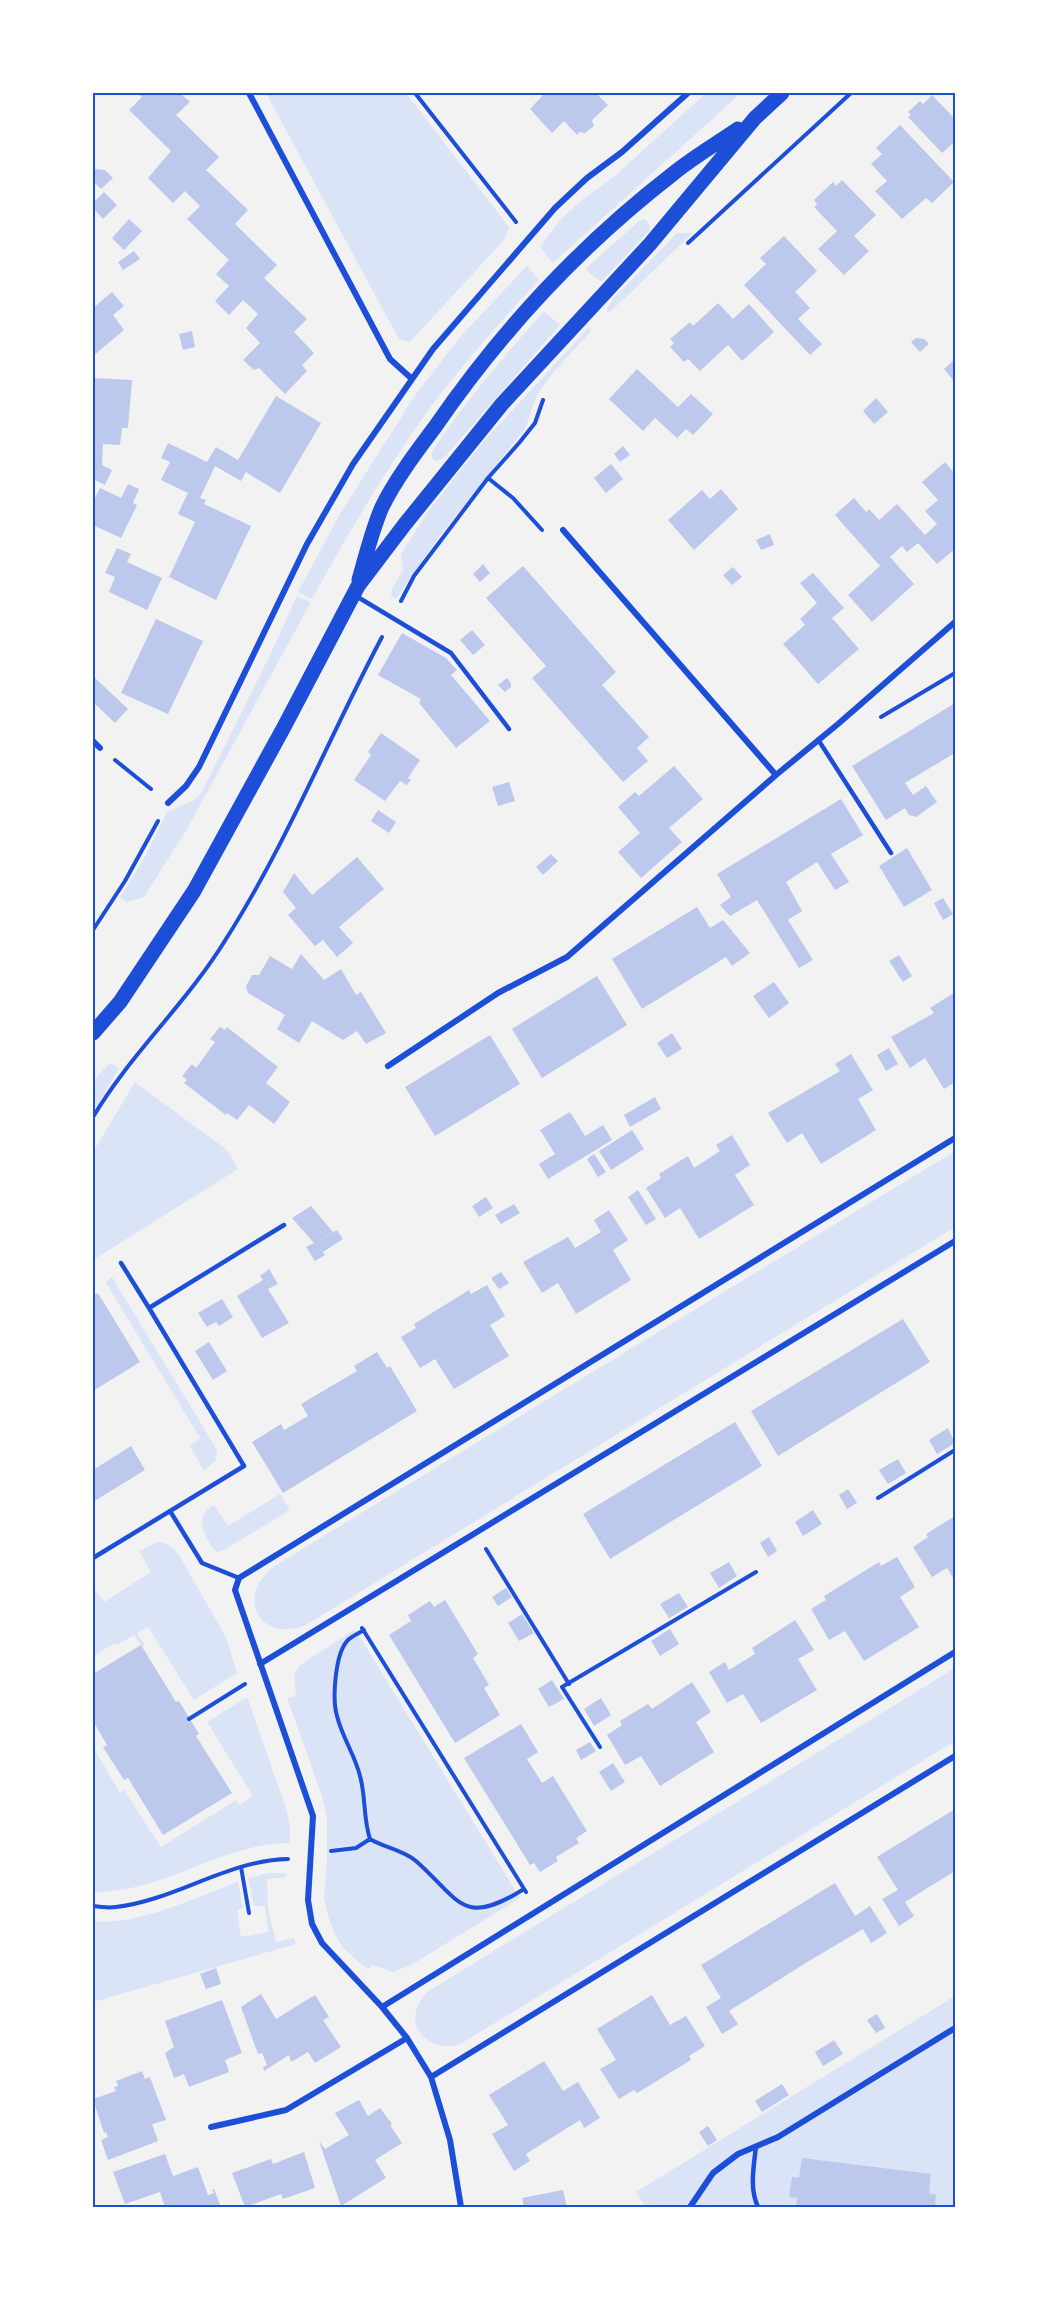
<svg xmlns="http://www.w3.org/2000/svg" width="1048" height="2300" font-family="'Space Grotesk',sans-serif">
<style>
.green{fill:#dbe4f7}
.building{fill:#bdc9ec}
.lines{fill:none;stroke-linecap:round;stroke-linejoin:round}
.path{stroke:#1d4ed8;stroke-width:4}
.service{stroke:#1d4ed8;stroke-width:4.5}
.minor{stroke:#1d4ed8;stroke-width:6}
.primary{stroke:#1d4ed8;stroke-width:15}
.neatline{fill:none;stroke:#1d4ed8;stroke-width:2}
</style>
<rect width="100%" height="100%" fill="#f2f2f2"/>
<!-- green -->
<path class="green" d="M266 93H406L509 227 504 240 410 342 400 340 395 332Z
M706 93H741L553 263 540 247 559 221 583 199 616 175Z
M645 219 650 226 649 231 601 282 585 269 639 221Z
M677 233H693L610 312H607V308L613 299Z
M527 266 539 280C502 320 465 361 432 405 387 467 349 532 312 599L298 592 340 514 416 394 460 337Z
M544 311 560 325 444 458 436 461 432 458 431 453C464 402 504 357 544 311Z
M588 328 591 331 552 374 537 395 525 429 439 537 396 599 391 596 392 589 403 570 401 554 429 510 484 441Z
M297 596 311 602 187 829 144 897 127 902 120 898 146 855 167 812 194 800 202 792 270 655Z
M110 1063 119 1068 93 1112V1081Z
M135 1082 227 1150 238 1169 93 1260V1152Z
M955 1151V1227L306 1625C260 1644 233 1596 276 1565Z
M112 1277 217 1450 216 1460 204 1471 190 1446 200 1438 108 1286 106 1282Z
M280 1494 290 1510 224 1550 217 1552 214 1550C204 1534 193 1517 214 1505L228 1526Z
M157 1542C167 1542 173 1548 179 1555L226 1637 237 1673 194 1700 148 1627 137 1633 145 1645 142 1647 134 1635 117 1645 115 1643 93 1656V1587L104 1602 151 1572 139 1551Z
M355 1629 520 1898 411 1965 393 1972 372 1965 368 1970 343 1948 334 1933 328 1916 324 1897 327 1860V1818L322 1796 287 1698 296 1696 294 1675 299 1666Z
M955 1668V1741L467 2040C463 2042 458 2045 454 2046 448 2047 442 2046 436 2044 410 2034 410 2010 427 1992Z
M247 1697 287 1811 290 1828V1843C221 1843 162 1894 93 1892V1747L120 1793 124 1790 161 1847 236 1800 239 1805 253 1796 207 1722Z
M268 1873H286V1877L267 1879 268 1909 276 1942 294 1938 296 1944 93 2002V1921C136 1927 198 1896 238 1882L243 1908 237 1910 241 1937 268 1932 265 1906H254L248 1878Z
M955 1996V2207H646L636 2192Z"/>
<!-- building -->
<path class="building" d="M137 93H180L190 102 176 115 219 157 206 170 248 210 235 224 277 265 264 278 307 319 294 332 314 353 302 365 307 371 285 394 259 368 254 370 243 360 260 343 246 328 258 314 243 300 229 315 215 301 229 286 216 274 229 260 187 219 200 206 185 191 173 203 148 178 171 151 129 110 142 97Z
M545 93H596L608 105 592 120 594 126 585 133 579 132 577 135 564 121 552 133 530 109Z
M932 95 955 119V147L952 144 942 153 908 117 911 115 908 112 920 101 923 104Z
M900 125 954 182 932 203 926 198 902 219 875 191 887 181 871 164 882 154 876 148Z
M93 169 105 170 113 178 101 189 93 181Z
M842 180 876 215 854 236 869 251 844 275 818 249 837 231 814 207 817 204 814 200 833 182 836 186Z
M104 192 117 205 103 219 93 208V203Z
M129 219 142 231 124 250 112 238Z
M784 236 817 271 795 292 810 308 798 319 822 344 810 355 744 285 766 264 760 258Z
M134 251 140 259 123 270 118 262Z
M112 292 124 306 113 315 124 330 93 356V308Z
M718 303 733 319 749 304 774 332 742 361 728 345 700 371 688 359 684 362 670 347 674 343 670 339 690 322 693 326Z
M192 331 195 347 183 350 179 334Z
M916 338 924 339 929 344 920 352 911 342Z
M955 359V379L954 381 944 369Z
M637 369 678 407 691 394 713 414 693 435 686 429 677 438 655 418 643 431 609 399Z
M94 378 132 380 128 428H122L120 445 103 444 102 465 112 470 105 485 93 479Z
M276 396 321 423 280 493 246 472 241 481 215 466 200 498 206 500 204 504 251 526 216 600 169 577 195 522 178 514 188 493 161 480 170 462 161 458 168 443 207 462 216 447 238 460Z
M876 398 888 412 874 424 863 411Z
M623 446 630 455 620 462 614 454Z
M945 462 955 474V549L937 564 918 543 907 552 902 546 890 557 914 584 872 622 848 595 880 566 835 515 854 498 866 512 869 509 879 520 897 504 925 535 937 524 925 511 938 500 922 482Z
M611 464 623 479 606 493 594 478Z
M128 484 139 489 133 503 137 505 121 538 93 525V502L100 488 121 498Z
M721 489 738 509 694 550 668 520 702 490 710 499Z
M770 534 774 545 761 550 756 540Z
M117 548 131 554 127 562 162 578 147 610 109 592 115 577 105 573Z
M483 564 490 573 480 582 473 574Z
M523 566 616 672 602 685 649 737 637 748 648 761 623 782 532 678 546 666 486 598Z
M733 567 742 577 732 585 723 575Z
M813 573 844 608 832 618 859 649 818 684 783 644 805 625 800 619 817 603 800 583Z
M156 619 203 641 168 714 121 693Z
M472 630 485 645 473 655 460 640Z
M402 633 446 658 457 670 451 675 490 721 456 748 419 703 421 699 378 675Z
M93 676 128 709 115 723 93 702Z
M507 678 511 683V687L505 692 498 685Z
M955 703V758L953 754 905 783 913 795 926 786 937 802 916 817 909 815 905 808 886 820 852 766Z
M381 733 420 760 408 778 411 780 407 785 400 781 385 801 354 780 371 755 368 752Z
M674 766 703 799 669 828 682 842 641 878 618 852 640 833 618 807 635 792 639 796Z
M509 782 515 801 498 806 492 787Z
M841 799 863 835 831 854 849 882 835 890 817 862 786 882 802 911 788 920 813 960 799 968 757 900 730 916 720 905 731 897 717 874Z
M378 810 396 822 389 833 371 821Z
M907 848 932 890 904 907 879 866Z
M551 854 558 861 543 875 536 867Z
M357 857 384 889 339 927 353 943 337 957 323 940 315 946 288 915 296 908 283 892 294 873 312 895Z
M943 898 953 914 943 920 934 903Z
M697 907 710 928 723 920 750 953 732 966 726 957 642 1009 612 959Z
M301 954 324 980 341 969 356 995 361 992 386 1033 366 1044 357 1031 343 1040 312 1021 299 1043 277 1029 285 1015 248 993 246 986 252 975H259L270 956 292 969Z
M899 955 912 976 903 982 889 961Z
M597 976 627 1025 542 1078 512 1029Z
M774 982 789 1003 769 1018 753 996Z
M955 992V1082L944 1089 925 1058 910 1068 891 1037 934 1013 930 1008Z
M220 1027 225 1030 227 1027 278 1067 266 1083 290 1102 274 1124 249 1105 237 1120 227 1113 226 1115 184 1083 187 1080 182 1076 192 1064 196 1068 215 1042 210 1039Z
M672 1033 682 1049 667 1058 657 1043Z
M490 1035 520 1084 435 1136 405 1087Z
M889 1048 898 1064 886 1071 877 1055Z
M851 1054 873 1090 858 1099 876 1130 821 1164 802 1133 787 1143 768 1113 840 1071 835 1064Z
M655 1097 661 1109 630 1127 624 1115Z
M570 1112 585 1136 603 1125 612 1140 548 1179 539 1164 555 1154 540 1130Z
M632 1130 644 1149 611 1170 599 1151Z
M732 1135 750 1165 735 1175 754 1205 699 1239 680 1208 665 1218 646 1188 661 1178 659 1174 688 1156 694 1168 720 1151 716 1145Z
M594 1154 606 1172 598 1177 587 1159Z
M638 1190 656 1219 646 1225 628 1197Z
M486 1197 493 1208 479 1217 472 1206Z
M514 1204 520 1213 501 1224 495 1215Z
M311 1206 333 1232 317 1242 337 1230 343 1239 323 1252 325 1255 315 1261 306 1247 314 1243 292 1218Z
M609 1210 628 1240 613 1250 631 1280 576 1314 558 1283 542 1293 523 1262 568 1237 575 1248 601 1232 594 1220Z
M269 1269 278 1284 268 1289 289 1323 262 1338 237 1296 263 1280 260 1276Z
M501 1272 509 1283 499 1289 491 1278Z
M487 1285 505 1316 490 1325 509 1356 454 1389 435 1359 420 1368 401 1337 416 1328 414 1324 469 1290 471 1294Z
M98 1293 140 1362 93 1391V1296Z
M222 1299 233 1317 219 1326 216 1322 207 1327 198 1313Z
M903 1319 930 1362 778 1456 751 1411Z
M209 1342 227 1371 213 1380 195 1351Z
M377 1352 387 1368 390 1366 417 1411 283 1493 252 1442 281 1424 284 1430 308 1416 301 1404 357 1371 354 1366Z
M735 1422 762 1466 610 1559 583 1514Z
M948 1428 955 1443 937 1454 929 1440Z
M131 1446 145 1470 93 1502V1470Z
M898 1459 906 1473 888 1484 879 1470Z
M848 1489 857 1503 847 1509 839 1495Z
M813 1510 822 1524 803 1536 795 1522Z
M955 1516V1581L947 1568 932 1577 913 1547 928 1537 926 1534Z
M769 1537 777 1551 768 1557 760 1543Z
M897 1557 915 1587 900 1597 919 1627 864 1661 845 1631 829 1640 811 1609 826 1600 824 1596 879 1562 881 1566Z
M729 1562 737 1576 719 1588 710 1573Z
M506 1588 512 1597 498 1606 492 1597Z
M679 1593 688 1607 669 1618 660 1604Z
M445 1600 478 1654 473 1658 489 1685 484 1688 500 1715 455 1743 389 1635 411 1621 408 1615 430 1601 434 1607Z
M522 1614 534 1633 519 1641 508 1623Z
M795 1620 814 1650 798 1659 817 1690 761 1723 743 1694 727 1703 709 1672 725 1662 729 1670 755 1654 752 1648Z
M670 1629 679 1644 660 1656 651 1641Z
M141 1645 176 1702 179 1701 199 1734 196 1736 232 1793 163 1835 128 1778 124 1780 103 1747 107 1745 93 1721V1674Z
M552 1680 564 1699 549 1707 538 1689Z
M692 1682 711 1712 696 1722 714 1752 660 1786 641 1756 625 1765 607 1735 622 1725 620 1721 648 1704 652 1709Z
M601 1698 611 1715 594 1726 584 1709Z
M521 1724 538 1752 527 1759 542 1783 553 1776 587 1831 576 1838 579 1843 556 1857 558 1861 540 1872 534 1863 530 1865 464 1758Z
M590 1742 596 1751 581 1760 576 1750Z
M613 1763 625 1782 611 1791 599 1772Z
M955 1809V1871L905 1902 914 1916 899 1926 882 1899 898 1890 877 1857Z
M835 1883 855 1916 870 1906 887 1933 871 1943 863 1929 809 1961 729 2011 738 2024 722 2034 706 2007 721 1998 701 1965Z
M216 1968 221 1984 206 1989 200 1974Z
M261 1994 276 2019 315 1995 329 2017 323 2020 341 2047 315 2063 308 2052 291 2062 289 2055 264 2071 263 2067 267 2065 262 2053 258 2054 241 2007Z
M652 1995 670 2025 686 2016 705 2046 689 2056 691 2060 637 2093 634 2090 619 2099 600 2069 616 2060 597 2029Z
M222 2000 242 2053 225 2060 229 2072 189 2087 184 2074 174 2078 165 2053 174 2047 165 2021Z
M877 2014 885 2028 876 2033 867 2020Z
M834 2040 843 2054 823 2066 815 2052Z
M544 2061 563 2091 578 2082 600 2118 584 2128 580 2120 526 2154 530 2161 514 2171 492 2134 508 2125 489 2095Z
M142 2071 145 2079 150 2077 166 2120 152 2124 158 2141 108 2160 101 2140 108 2137 106 2132 104 2133 93 2099 116 2091 114 2087 118 2086 116 2081Z
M782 2084 789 2095 762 2112 755 2101Z
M359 2100 368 2116 380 2108 392 2124 390 2125 402 2143 375 2160 386 2178 341 2206 319 2141 325 2149 349 2135 335 2113Z
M708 2126 717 2140 708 2146 699 2132Z
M304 2152 315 2188 283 2199 281 2194 245 2207 232 2173 271 2159 273 2164Z
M165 2154 173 2176 198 2167 208 2195 214 2193 212 2189H214L221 2207H165L160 2192 125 2204 113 2172Z
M802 2158 931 2174 929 2193 936 2195 935 2207H796L797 2198 789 2197 792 2177 799 2178Z
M563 2190 567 2207H524L522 2198Z"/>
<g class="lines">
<!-- path -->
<path class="path" d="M415 93 516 222
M688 243 851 93
M488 478 513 498 542 530
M401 601 414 576 488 478 519 443 535 423 543 400
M881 717 955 673
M115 760 151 789
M93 930 125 881 158 821
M93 1117C131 1053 187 1003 226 939 287 843 329 737 382 637
M878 1498 955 1450
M486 1549 569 1684
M362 1628 526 1892
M364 1630C359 1633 352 1636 348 1640 335 1653 332 1699 337 1716 342 1737 355 1755 360 1776 366 1797 363 1818 370 1839
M189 1719 245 1684
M600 1747 562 1687 756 1572
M331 1851 356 1848 370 1839C385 1848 403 1850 416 1861 460 1900 462 1928 524 1889
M241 1867 249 1913
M93 1906C100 1907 109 1908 116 1907 176 1900 228 1860 288 1859"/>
<!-- service -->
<path class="service" d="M356 596 451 653 509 729
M819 741 891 853
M121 1263 149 1308
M170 1511 202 1563 239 1578
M93 1558 244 1466 149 1308 284 1225
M756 2146C754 2166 749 2188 758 2207"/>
<!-- minor -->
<path class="minor" d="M249 93 390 359 412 379
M93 741 100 748
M776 775 838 724 955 622
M168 803 186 786 199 767 307 544 353 464 433 349 555 208 587 178 622 152 688 93
M388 1066 498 993 567 957 776 775 563 530
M260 1664 955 1241
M382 2007 955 1652
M431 2077 955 1756
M211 2127 286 2110 407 2038
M461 2207 450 2140 431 2077 407 2038 382 2007 322 1943 312 1924 308 1900 313 1816 235 1590 239 1578 955 1138
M690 2207 713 2173 738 2154 778 2137 955 2028"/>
<!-- primary -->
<path class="primary" d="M359 580C366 555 372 530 382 507 395 480 417 451 435 427 501 331 582 244 674 173 694 157 716 144 738 129
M93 1033 120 1002 194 891 284 727 358 586 405 524 502 404 650 244 755 118 782 93"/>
</g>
<!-- border -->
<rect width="1048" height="2300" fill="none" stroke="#ffffff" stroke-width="189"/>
<rect x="94" y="94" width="860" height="2112" class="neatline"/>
</svg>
